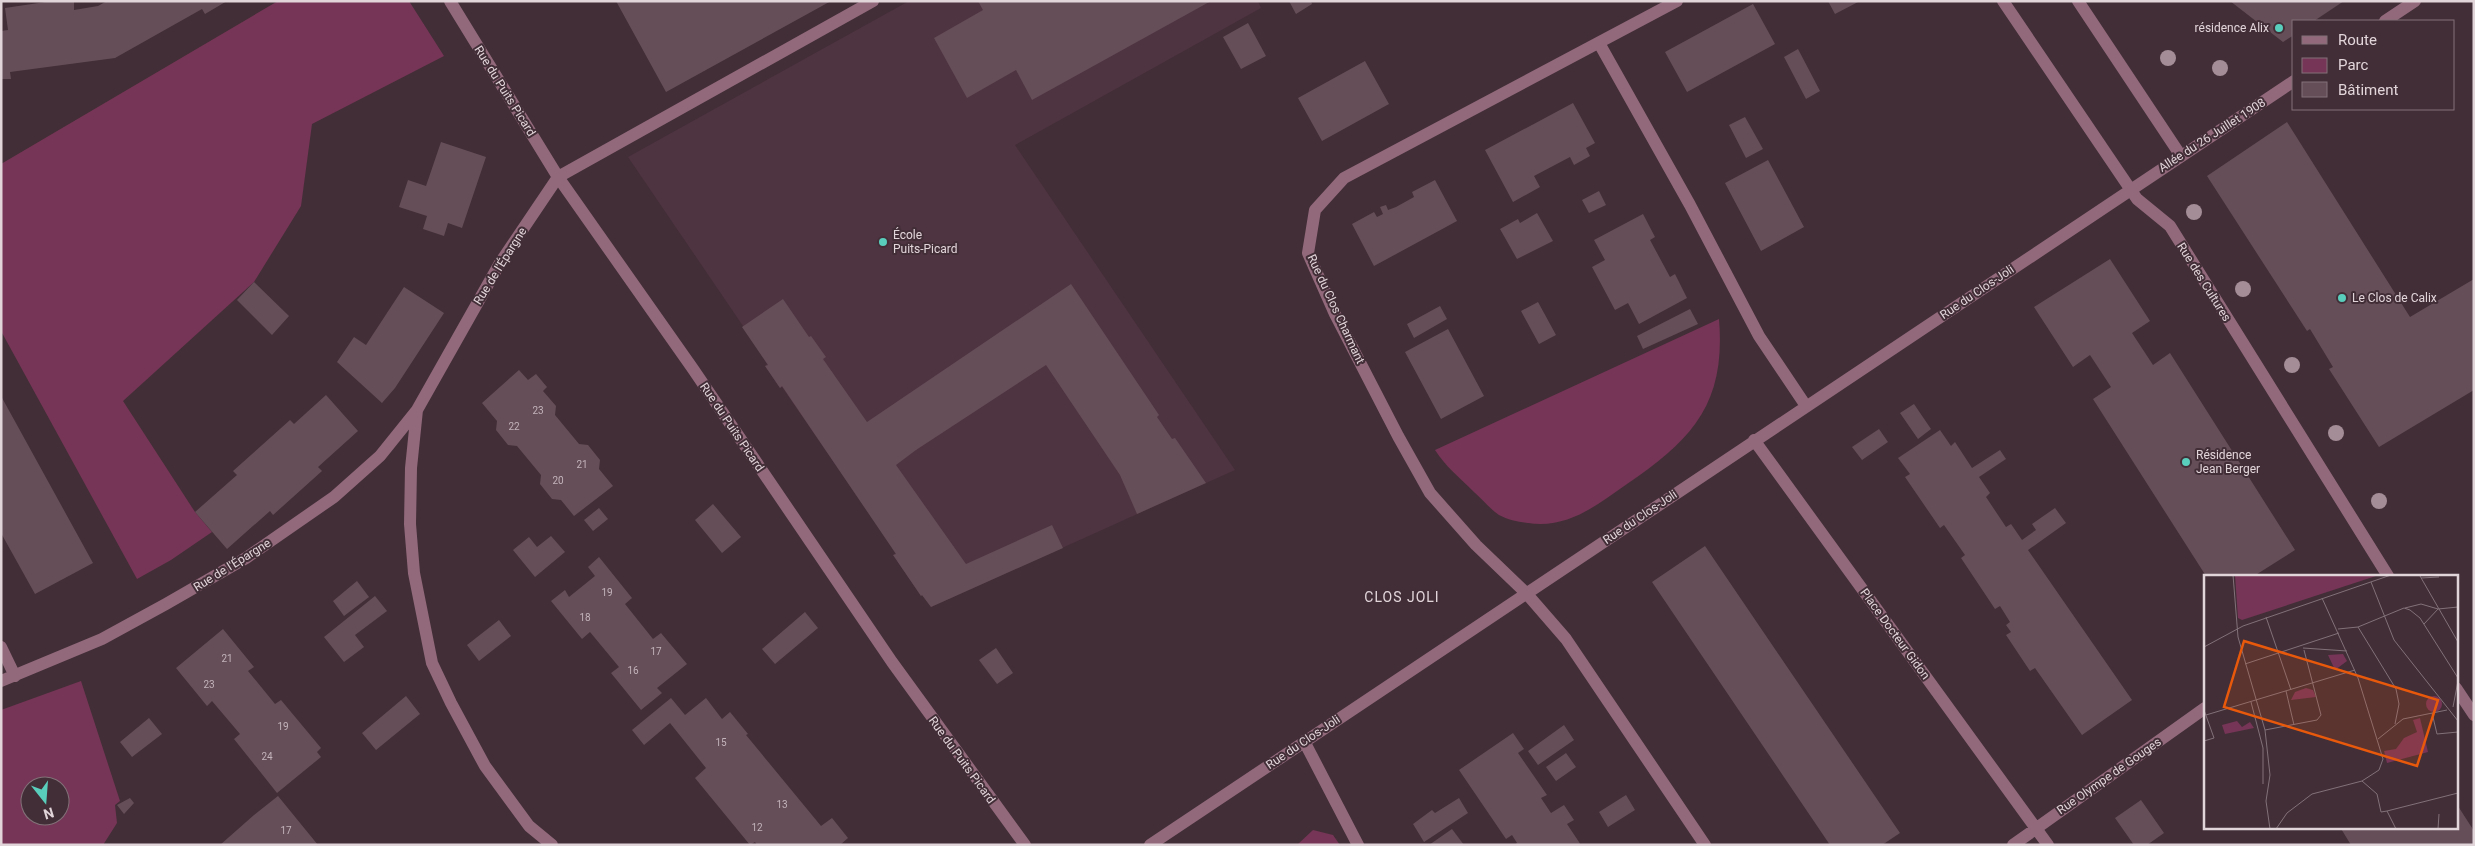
<svg xmlns="http://www.w3.org/2000/svg" width="2475" height="846" font-family="Roboto,sans-serif">
<style>
.built{fill:#4e3340}
.green{fill:#763556;fill-rule:evenodd}
.building{fill:#654e58}
.lines{fill:none;stroke-linecap:round;stroke-linejoin:round}
.minor{stroke:#92697b;stroke-width:12}
.tree{fill:#a48d97}
.poi-dot{fill:#5acebd;stroke:#422e37;stroke-width:2}
.labels{text-anchor:middle;dominant-baseline:central;stroke-width:4;stroke-linejoin:round;paint-order:stroke}
.number-label{font-size:10px;fill:#c3b3ba}
.poi-label{font-size:12px;fill:#e2d5da;stroke:#422e37;text-anchor:start}
.street-label{font-size:12px;fill:#e2d5da;stroke:#422e37}
.neighbourhood-label{font-size:14px;letter-spacing:1px;fill:#e2d5da;stroke:#422e37}
.inset-road{fill:none;stroke:#827178;stroke-width:1}
.view{fill:#e8590c;fill-opacity:0.15;stroke:#e8590c;stroke-width:2.5}
.inset-edge{fill:none;stroke:#e2d5da;stroke-width:2.5}
</style>
<rect width="100%" height="100%" fill="#422e37"/>
<!-- built -->
<path class="built" d="M909 1H1258L1261 8 1015 145 1235 470 931 607 922 595 921 596 893 555 896 553 782 387 780 388 765 366 767 364 743 326 628 157Z"/>
<!-- green -->
<path class="green" d="M278 1H409L444 56 312 124 301 206 254 282 123 401 195 512 212 532 171 560 137 579 1 331V164Z
M1719 319C1726 403 1693 439 1627 484 1597 505 1568 529 1528 523 1519 522 1508 520 1499 515 1490 509 1482 499 1474 492 1460 478 1445 466 1435 450Z
M81 681 120 801 115 805 117 823 103 845H1V710ZM30 786H60V816H30Z
M1313 830 1333 835 1340 845H1297Z"/>
<!-- building -->
<path class="building" d="M52 1H74V10L98 6 107 1H227L205 14 202 9 115 58 10 72 11 79H1V31L8 30 5 8Z
M616 1H831L666 92Z
M978 1H1211L1032 100 1016 70 967 98 934 38 983 10Z
M1289 1H1311L1312 4 1296 14Z
M1828 1H1860L1835 14Z
M2230 1H2344L2314 21H2294V35L2283 42Z
M1753 4 1775 44 1687 92 1665 52Z
M1248 23 1266 56 1241 69 1223 37Z
M1798 49 1820 91 1806 99 1784 57Z
M1365 61 1389 104 1322 141 1298 98Z
M1573 103 1595 143 1586 148 1590 156 1574 165 1570 157 1534 176 1540 187 1513 202 1485 150Z
M1745 117 1763 149 1746 158 1729 125Z
M2287 122 2410 317 2474 279V390L2379 447 2329 369 2333 367 2310 329 2307 331 2207 176Z
M441 142 486 157 462 228 448 223 444 236 423 229 427 216 399 207 408 180 426 186Z
M1768 160 1804 227 1761 251 1725 183Z
M1435 180 1457 221 1374 266 1352 224 1374 212 1377 217 1383 214 1380 207 1386 205 1388 210 1396 207 1414 197 1412 192Z
M1599 191 1606 205 1589 213 1582 200Z
M1537 213 1553 241 1517 259 1500 229 1518 219 1520 223Z
M1643 214 1655 237 1650 240 1670 277 1675 274 1687 298 1639 324 1628 303 1615 310 1592 267 1605 260 1594 240Z
M2110 259 2150 321 2132 333 2153 365 2170 353 2295 550 2254 576H2206L2093 399 2111 387 2090 355 2073 367 2034 307Z
M254 282 289 316 272 335 237 300Z
M1071 284 1159 415 1157 417 1172 439 1175 438 1206 483 1137 514 1120 475 1046 365 916 450 896 465 966 564 1052 525 1063 548 931 607 922 595 921 596 893 555 896 554 782 386 780 388 765 366 768 365 742 327 783 299 809 337 811 336 826 357 823 359 867 422Z
M404 287 444 313 395 388 382 403 337 362 354 337 366 345Z
M1538 302 1556 335 1539 344 1521 311Z
M1440 306 1447 319 1414 338 1407 324Z
M1690 309 1698 324 1643 349 1637 336Z
M1448 329 1484 396 1441 419 1405 352Z
M519 370 528 380 536 374 547 387 543 391 556 406 555 415 579 444 588 445 600 460 599 469 613 486 574 516 561 500 552 499 540 484 541 475 517 446 508 445 496 430 497 421 482 403Z
M326 395 358 431 318 467 322 471 273 515 270 511 227 549 195 512 237 475 233 471 290 420 294 424Z
M1 396 93 563 35 594 1 533Z
M1914 404 1931 429 1918 439 1900 413Z
M1879 429 1888 442 1862 460 1852 447Z
M1940 430 1951 446 1955 442 1972 468 2000 450 2006 459 1979 477 1990 493 1986 497 2006 527 2011 524 2022 540 2036 530 2032 524 2055 508 2066 523 2028 550 2132 700 2082 735 2035 668 2030 671 2006 635 2011 632 2006 625 2010 622 2000 606 1995 609 1961 558 1965 555 1944 525 1940 528 1905 477 1910 474 1898 458Z
M713 504 741 537 722 553 695 520Z
M599 508 608 519 593 531 584 520Z
M551 536 565 552 535 577 513 550 529 537 537 547Z
M1705 546 1900 833 1882 845H1830L1652 582Z
M599 557 632 598 625 604 653 639 661 633 687 664 657 688 662 693 641 710 611 673 619 667 590 632 582 639 551 601 565 590 569 597 595 576 588 567Z
M357 581 369 597 344 616 333 601Z
M375 596 387 611 355 635 364 647 344 662 324 637Z
M805 612 818 628 775 664 762 649Z
M499 620 511 636 479 661 467 645Z
M223 629 254 667 248 671 262 688 275 704 281 700 321 748 317 752 321 757 277 793 234 739 240 734 212 701 207 706 176 668Z
M996 648 1013 673 997 684 979 660Z
M406 696 420 714 376 750 362 733Z
M671 698 685 715 706 698 722 719 730 712 748 734 746 735 821 826 832 818 848 838 840 845H757L755 842 750 845 695 778 706 768 670 723 644 745 632 730Z
M149 718 162 734 132 757 120 742Z
M1564 725 1574 740 1538 765 1528 751Z
M1513 733 1524 749 1518 753 1547 795 1541 798 1551 813 1564 805 1574 820 1567 824 1581 845H1514L1517 843 1512 835 1506 839 1459 770Z
M1566 753 1576 767 1556 781 1546 767Z
M1626 795 1635 810 1608 827 1599 812Z
M278 796 318 845H220L254 815Z
M130 798 134 803 124 814 117 805Z
M1459 798 1468 813 1424 842 1413 824 1432 810 1435 813Z
M2141 800 2164 833 2147 845H2134L2115 818Z
M2456 803 2474 831V845H2351L2340 827H2456Z
M1452 829 1464 845H1429Z"/>
<g class="lines">
<!-- minor -->
<path class="minor" d="M450 1 558 177 693 369 892 662 1025 845
M1677 1 1344 178 1315 210 1308 253 1335 314 1398 436 1430 493 1476 545 1526 593 1566 639 1705 845
M2003 1 2137 199 2170 226 2388 576
M2078 1 2181 156
M2385 21 2415 1
M1599 43 1690 205 1759 336 1806 406
M417 410 411 468 410 524 414 573 432 663 451 703 485 766 529 826 552 845
M1754 440 2048 845
M1 647 15 676
M1 681 102 639 166 604 246 558 334 497 380 456 417 410 500 263 558 177 873 1
M2456 688 2474 715
M1304 741 1358 845
M1150 845 2294 81
M2013 845 2205 708"/>
</g>
<!-- trees -->
<g class="tree">
<circle cx="2168" cy="58" r="8"/>
<circle cx="2220" cy="68" r="8"/>
<circle cx="2194" cy="212" r="8"/>
<circle cx="2243" cy="289" r="8"/>
<circle cx="2292" cy="365" r="8"/>
<circle cx="2336" cy="433" r="8"/>
<circle cx="2379" cy="501" r="8"/>
</g>
<!-- markers -->
<g class="poi-dot">
<circle cx="2279" cy="28" r="5"/>
<circle cx="883" cy="242" r="5"/>
<circle cx="2342" cy="298" r="5"/>
<circle cx="2186" cy="462" r="5"/>
</g>
<g class="labels">
<!-- number labels -->
<g class="number-label">
<text x="538" y="410">23</text>
<text x="514" y="426">22</text>
<text x="582" y="464">21</text>
<text x="558" y="480">20</text>
<text x="607" y="592">19</text>
<text x="585" y="617">18</text>
<text x="656" y="651">17</text>
<text x="227" y="658">21</text>
<text x="633" y="670">16</text>
<text x="209" y="684">23</text>
<text x="283" y="726">19</text>
<text x="721" y="742">15</text>
<text x="267" y="756">24</text>
<text x="782" y="804">13</text>
<text x="757" y="827">12</text>
<text x="286" y="830">17</text>
</g>
<!-- poi labels -->
<g class="poi-label">
<text x="2269" y="28" text-anchor="end">résidence Alix</text>
<text x="893" y="235">École<tspan x="893" dy="14">Puits-Picard</tspan></text>
<text x="2352" y="298">Le Clos de Calix</text>
<text x="2196" y="455">Résidence<tspan x="2196" dy="14">Jean Berger</tspan></text>
</g>
<!-- street labels -->
<g class="street-label">
<text transform="translate(505 91) rotate(58)">Rue du Puits Picard</text>
<text transform="translate(2212 135) rotate(-33)">Allée du 26 Juillet 1908</text>
<text transform="translate(500 266) rotate(-58)">Rue de l'Épargne</text>
<text transform="translate(2204 282) rotate(58)">Rue des Cultures</text>
<text transform="translate(1977 292) rotate(-34)">Rue du Clos-Joli</text>
<text transform="translate(1336 309) rotate(65)">Rue du Clos Charmant</text>
<text transform="translate(732 427) rotate(56)">Rue du Puits Picard</text>
<text transform="translate(1640 517) rotate(-34)">Rue du Clos-Joli</text>
<text transform="translate(232 565) rotate(-32)">Rue de l'Épargne</text>
<text transform="translate(1895 634) rotate(54)">Place Docteur Gidon</text>
<text transform="translate(1303 742) rotate(-34)">Rue du Clos-Joli</text>
<text transform="translate(962 760) rotate(54)">Rue du Puits Picard</text>
<text transform="translate(2109 776) rotate(-35)">Rue Olympe de Gouges</text>
</g>
<!-- neighbourhood labels -->
<g class="neighbourhood-label">
<text x="1402" y="597">CLOS JOLI</text>
</g>
</g>
<!-- overview -->
<g transform="translate(2204 575)">
<rect width="254" height="254" fill="#422e37"/>
<path d="M31 0H175L38 45 34 43ZM139 79 143 86 131 95 124 80ZM102 113 109 115 112 122 87 125 91 117ZM222 129a8 8 0 1 1 16 0a8 8 0 1 1-16 0ZM216 143 224 177 183 188 180 176 192 174 200 163 213 157 209 145ZM33 146 38 152 46 147 50 153 21 159 18 150Z" fill="#763556"/>
<path class="inset-road" d="M29 0 34 62 61 155 66 200 62 226 66 254M216 1 254 67M217 3 235 2M167 7 190 65 254 146M118 23 154 103 179 184 175 195 158 206M201 33 217 29 234 34 220 49M234 34 254 32M62 42 87 115M154 52 192 114 195 129 191 149M134 54 154 52 200 33 206 35 216 43 254 103M0 72 39 51 187 0M99 73 143 76M41 89 135 58M82 116 90 150M47 127 59 173V209M249 132 254 106M0 135 10 163 0 166M228 138 233 159 254 157M2 140 151 95M61 155 113 145 117 140 100 75M174 164 199 144 243 135M183 236 254 218M183 236 192 254M72 254 83 238 108 219 158 206 173 219 177 237 183 236M234 254 235 239"/>
<path class="view" d="M40 66 234 125 213 191 20 132Z"/>
<rect width="254" height="254" class="inset-edge"/>
</g>
<!-- border -->
<rect width="2475" height="846" fill="none" stroke="#e2d5da" stroke-width="5"/>
<!-- legend -->
<rect x="2292" y="20" width="162" height="90" fill="#422e37" stroke="#827178"/>
<rect x="2302" y="36" width="25" height="8" fill="#92697b" stroke="#827178"/>
<text x="2338" y="45" font-size="15" fill="#e2d5da">Route</text>
<rect x="2302" y="58" width="25" height="15" fill="#763556" stroke="#827178"/>
<text x="2338" y="70" font-size="15" fill="#e2d5da">Parc</text>
<rect x="2302" y="82" width="25" height="15" fill="#654e58" stroke="#827178"/>
<text x="2338" y="95" font-size="15" fill="#e2d5da">Bâtiment</text>
<!-- north arrow -->
<g transform="translate(45 801) rotate(163)"><circle r="24" fill="#422e37" stroke="#827178"/>
<path d="M0-4L9 19L0 12L-9 19Z" fill="#5acebd"/>
<text y="-8" font-size="14" font-weight="bold" text-anchor="middle" fill="#e2d5da">N</text>
</g>
</svg>
